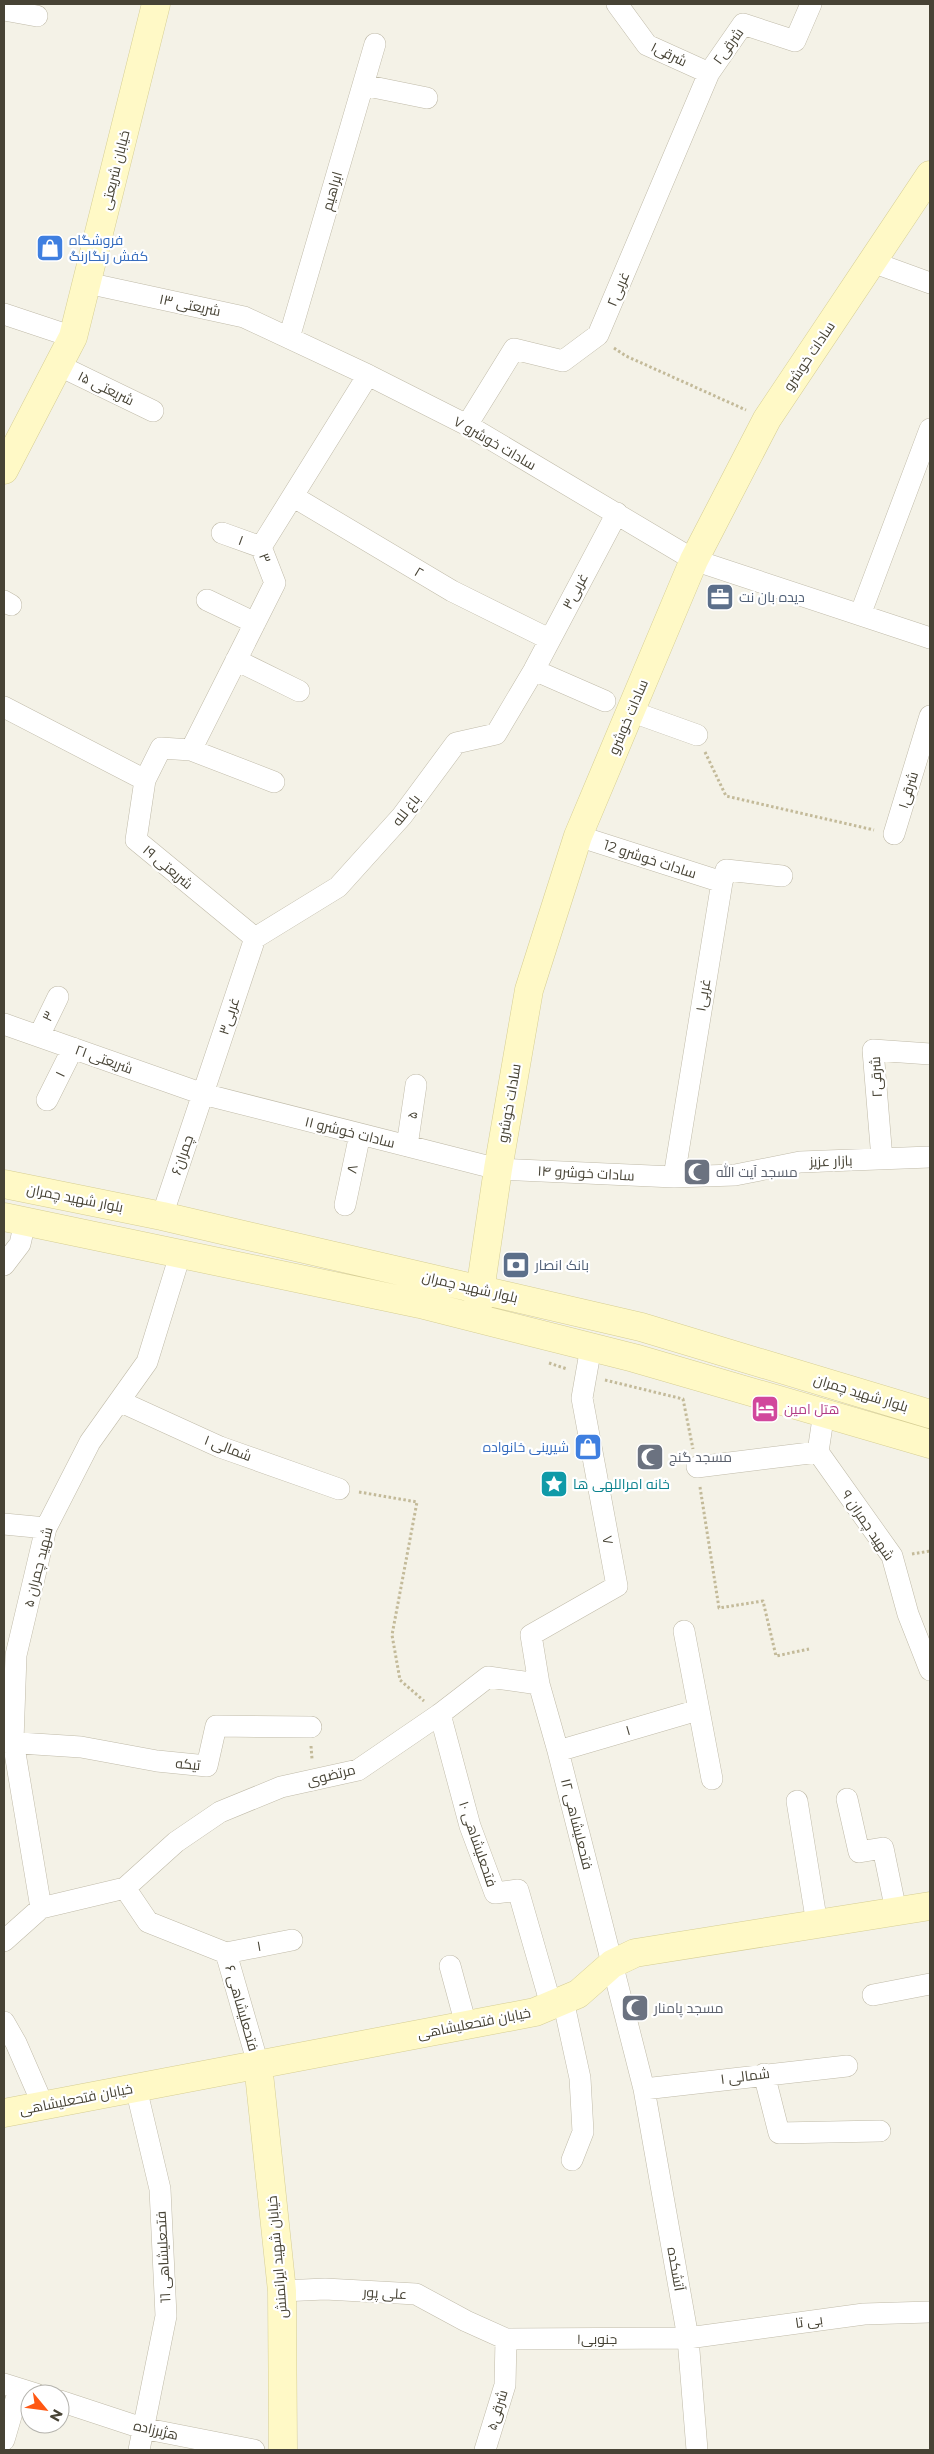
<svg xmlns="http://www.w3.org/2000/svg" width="934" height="2454" font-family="Montserrat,Cairo,sans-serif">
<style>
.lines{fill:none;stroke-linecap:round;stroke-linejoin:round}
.street-casing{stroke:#c0bba9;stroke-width:22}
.secondary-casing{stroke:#d6ce94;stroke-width:29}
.path{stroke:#c3ba99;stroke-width:3;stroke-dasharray:2.5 2.5;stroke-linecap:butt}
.street{stroke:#fff;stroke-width:21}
.secondary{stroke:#fff9c6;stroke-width:28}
.labels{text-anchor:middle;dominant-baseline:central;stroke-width:4.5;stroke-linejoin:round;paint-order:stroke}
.street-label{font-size:14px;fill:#474335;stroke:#fff}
.shop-label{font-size:14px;fill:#366cbe;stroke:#fff;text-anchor:start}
.service-label{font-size:14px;fill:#4e5e75;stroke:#fff;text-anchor:start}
.worship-label{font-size:14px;fill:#5b616d;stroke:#fff;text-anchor:start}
.hotel-label{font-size:14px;fill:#b23c85;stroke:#fff;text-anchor:start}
.culture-label{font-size:14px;fill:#0d838f;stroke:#fff;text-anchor:start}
</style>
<rect width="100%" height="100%" fill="#f4f2e7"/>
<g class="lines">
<!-- street casing -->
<g class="street-casing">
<path id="street" d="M617 4 647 45 709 73
M4 10 37 16
M363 85 427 98
M872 262 930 283
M87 283 244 317 368 375 467 425 694 560 930 638
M4 314 73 337
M289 338 375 44
M58 365 153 411
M467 425 514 349 563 361 598 335 709 73 743 24 795 41 811 4
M294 497 452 591 549 639
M222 533 261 547
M207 600 255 623
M4 601 11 605
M860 615 930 429
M236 660 299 691
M534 670 605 701
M4 707 145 780 136 840 255 938
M630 711 697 735
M191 750 274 782
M145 780 161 748 191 750 275 583 261 547 368 375
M894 834 930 716
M578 836 722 882
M255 938 338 887 402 816 456 743 496 734 534 670 617 513
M4 1024 203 1094 498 1169 674 1177 735 1175 800 1162 930 1157
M39 1036 58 997
M47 1100 73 1048
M407 1146 416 1085
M882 1159 873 1050 930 1054
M674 1177 722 882 726 870 782 876
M345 1205 360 1134
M162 1216 255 938
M4 1265 20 1244 25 1222
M591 1347 582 1398 617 1586 531 1635 539 1684 558 1751 644 2089 688 2338 697 2450
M119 1401 220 1447 339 1489
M824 1412 818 1452 892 1556 908 1614 930 1670
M697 1467 818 1452
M4 1524 46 1528
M684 1631 712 1779
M440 1714 470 1826 495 1893 518 1890 551 2005
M4 1742 81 1747 157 1761 207 1766 216 1726 311 1727
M558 1751 698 1710
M847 1799 859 1852 883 1848 896 1911
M797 1801 817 1924
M125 1888 176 1842 220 1812 281 1787 358 1770 440 1714 488 1677 539 1684
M41 1908 13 1741 16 1655 46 1528 90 1442 147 1362 180 1255
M4 1941 41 1908 125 1888 148 1922 226 1953 258 2064
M226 1953 292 1940
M450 1966 466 2025
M873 1995 930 1984
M563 2000 580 2078 583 2132 572 2160
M4 2022 16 2043 43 2105
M764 2074 779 2133 880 2131
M136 2088 160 2189 166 2316 139 2450
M644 2089 847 2066
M282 2291 325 2289 416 2294 466 2321 506 2339 688 2338 864 2314 930 2312
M4 2384 36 2394
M60 2401 142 2428 254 2450
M4 2440 19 2389
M485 2450 505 2385 506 2339"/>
</g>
<!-- secondary casing -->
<g class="secondary-casing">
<path id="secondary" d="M4 470 73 337 156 4
M4 1184 162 1216 641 1327 930 1414
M4 1217 420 1304 634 1358 930 1444
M476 1318 498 1169 529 990 578 836 694 560 767 419 930 175
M258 2064 282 2291 283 2450
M4 2113 535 2012 578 1994 612 1964 635 1953 930 1906"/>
</g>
<!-- path -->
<path class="path" d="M614 348 626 356 746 410
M705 752 726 796 874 830
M549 1363 567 1369
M605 1380 683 1399 693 1449
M700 1487 719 1608 763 1601 776 1656 809 1649
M359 1492 417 1502 392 1635 400 1680 424 1701
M912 1554 930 1551
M311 1746 312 1759"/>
<!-- street -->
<use href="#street" class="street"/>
<!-- secondary -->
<use href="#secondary" class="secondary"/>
</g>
<!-- icons -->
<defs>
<g id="shop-square" transform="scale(1.4375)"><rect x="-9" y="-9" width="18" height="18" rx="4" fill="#3f7fe0" stroke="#fff"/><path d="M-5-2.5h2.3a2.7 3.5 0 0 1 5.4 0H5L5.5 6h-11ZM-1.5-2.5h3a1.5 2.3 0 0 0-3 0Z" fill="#fff"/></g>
<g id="office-square" transform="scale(1.4375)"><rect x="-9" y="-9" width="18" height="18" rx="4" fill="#5c6f8a" stroke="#fff"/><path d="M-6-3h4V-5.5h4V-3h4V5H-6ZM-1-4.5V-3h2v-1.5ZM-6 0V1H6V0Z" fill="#fff"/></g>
<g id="mosque-square" transform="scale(1.4375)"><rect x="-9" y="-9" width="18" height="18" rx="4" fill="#6b7280" stroke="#fff"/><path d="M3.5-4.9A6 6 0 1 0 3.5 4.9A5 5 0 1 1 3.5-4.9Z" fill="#fff"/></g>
<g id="bank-square" transform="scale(1.4375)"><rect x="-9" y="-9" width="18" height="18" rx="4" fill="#5c6f8a" stroke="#fff"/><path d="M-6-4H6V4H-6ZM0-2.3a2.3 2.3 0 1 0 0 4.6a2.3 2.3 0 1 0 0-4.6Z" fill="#fff"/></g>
<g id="hotel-square" transform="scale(1.4375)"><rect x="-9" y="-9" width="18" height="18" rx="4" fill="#d1479c" stroke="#fff"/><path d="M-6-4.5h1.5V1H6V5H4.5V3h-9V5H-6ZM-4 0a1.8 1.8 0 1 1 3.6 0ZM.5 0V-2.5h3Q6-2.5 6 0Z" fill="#fff"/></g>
<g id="sight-square" transform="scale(1.4375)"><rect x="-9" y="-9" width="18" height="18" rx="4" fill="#0f9aa8" stroke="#fff"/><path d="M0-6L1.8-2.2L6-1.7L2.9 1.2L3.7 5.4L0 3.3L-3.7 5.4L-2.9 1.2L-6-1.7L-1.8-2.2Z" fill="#fff"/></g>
</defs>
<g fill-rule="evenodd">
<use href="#shop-square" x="50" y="248"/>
<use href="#office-square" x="720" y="597"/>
<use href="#mosque-square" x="697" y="1172"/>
<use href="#bank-square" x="516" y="1265"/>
<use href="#hotel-square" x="765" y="1409"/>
<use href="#shop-square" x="588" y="1447"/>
<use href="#mosque-square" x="650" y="1457"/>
<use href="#sight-square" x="554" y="1484"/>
<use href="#mosque-square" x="635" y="2008"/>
</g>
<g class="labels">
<!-- street labels -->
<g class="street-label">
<text transform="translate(728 46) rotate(-54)">شرقی۲</text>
<text transform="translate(669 54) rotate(26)">شرقی۱</text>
<text transform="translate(115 170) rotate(-76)">خیابان شریعتی</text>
<text transform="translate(332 191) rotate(-74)">ابراهیم</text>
<text transform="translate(618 289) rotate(-67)">غربی۲</text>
<text transform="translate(190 305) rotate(12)">شریعتی ۱۳</text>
<text transform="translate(809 356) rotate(-56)">سادات خوشرو</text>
<text transform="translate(106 388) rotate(26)">شریعتی ۱۵</text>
<text transform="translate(495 443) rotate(30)">سادات خوشرو ۷</text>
<text transform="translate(241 540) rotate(20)">۱</text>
<text transform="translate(265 558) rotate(69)">۳</text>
<text transform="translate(419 572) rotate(31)">۲</text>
<text transform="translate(575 591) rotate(-62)">غربی۳</text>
<text transform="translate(628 717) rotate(-67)">سادات خوشرو</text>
<text transform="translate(908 790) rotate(-73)">شرقی۱</text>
<text transform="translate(406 810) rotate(-52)">باغ لله</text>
<text transform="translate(650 859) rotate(18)">سادات خوشرو 12</text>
<text transform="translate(168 867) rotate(40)">شریعتی ۱۹</text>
<text transform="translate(703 995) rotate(-81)">غربی۱</text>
<text transform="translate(48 1016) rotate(-63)">۳</text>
<text transform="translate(229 1016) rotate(-72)">غربی۳</text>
<text transform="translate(104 1059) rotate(20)">شریعتی ۲۱</text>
<text transform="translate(60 1074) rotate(-64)">۱</text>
<text transform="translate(876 1077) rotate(-93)">شرقی۲</text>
<text transform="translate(509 1103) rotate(-80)">سادات خوشرو</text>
<text transform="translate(412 1115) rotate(-82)">۵</text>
<text transform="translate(350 1132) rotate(14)">سادات خوشرو ۱۱</text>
<text transform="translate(182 1155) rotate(-71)">چمران۶</text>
<text transform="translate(831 1161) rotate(-2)">بازار عزیز</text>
<text transform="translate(352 1169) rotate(-78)">۸</text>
<text transform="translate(586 1173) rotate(3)">سادات خوشرو ۱۴</text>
<text transform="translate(75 1198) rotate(11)">بلوار شهید چمران</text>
<text transform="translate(470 1287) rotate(13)">بلوار شهید چمران</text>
<text transform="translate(861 1393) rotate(17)">بلوار شهید چمران</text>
<text transform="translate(228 1448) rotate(21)">شمالی ۱</text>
<text transform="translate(868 1525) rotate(56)">شهید چمران ۹</text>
<text transform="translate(608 1540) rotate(79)">۷</text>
<text transform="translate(38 1567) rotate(-76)">شهید چمران ۵</text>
<text transform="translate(628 1730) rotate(-16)">۱</text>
<text transform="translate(188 1764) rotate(5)">تیکه</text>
<text transform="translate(331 1775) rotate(-14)">مرتضوی</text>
<text transform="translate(577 1824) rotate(76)">فتحعلیشاهی ۱۲</text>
<text transform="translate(478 1844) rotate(71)">فتحعلیشاهی ۱۰</text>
<text transform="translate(259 1946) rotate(-10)">۱</text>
<text transform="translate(242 2008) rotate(74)">فتحعلیشاهی ۶</text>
<text transform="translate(474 2023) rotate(-11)">خیابان فتحعلیشاهی</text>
<text transform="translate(745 2076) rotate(-7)">۱ شمالی</text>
<text transform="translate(76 2099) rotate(-11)">خیابان فتحعلیشاهی</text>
<text transform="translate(163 2257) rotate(-93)">فتحعلیشاهی 11</text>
<text transform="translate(277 2257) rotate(-95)">خیابان شهید ایرانمنش</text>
<text transform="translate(676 2269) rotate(80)">آتشکده</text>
<text transform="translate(385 2293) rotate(3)">علی پور</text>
<text transform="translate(809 2321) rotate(-8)">بی تا</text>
<text x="597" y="2339">جنوبی۱</text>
<text transform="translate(497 2410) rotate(-73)">شرقی۵</text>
<text transform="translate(156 2430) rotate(13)">هژبرزاده</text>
</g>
<!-- shop labels -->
<g class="shop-label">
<text x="69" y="240">فروشگاه<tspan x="69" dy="16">کفش رنگارنگ</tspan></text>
<text x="569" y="1447" text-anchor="end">شیرینی خانواده</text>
</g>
<!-- service labels -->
<g class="service-label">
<text x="739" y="597">دیده بان نت</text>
<text x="535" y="1265">بانک انصار</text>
</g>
<!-- worship labels -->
<g class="worship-label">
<text x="716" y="1172">مسجد آیت الله</text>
<text x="669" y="1457">مسجد گنج</text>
<text x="654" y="2008">مسجد پامنار</text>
</g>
<!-- hotel labels -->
<g class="hotel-label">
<text x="784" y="1409">هتل امین</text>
</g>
<!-- culture labels -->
<g class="culture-label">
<text x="573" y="1484">خانه امراللهی ها</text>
</g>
</g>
<!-- border -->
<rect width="934" height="2454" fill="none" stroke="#474335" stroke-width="10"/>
<!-- north arrow -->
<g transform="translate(45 2409) rotate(119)"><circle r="24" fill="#ffffff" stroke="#b5b4ae"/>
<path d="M0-4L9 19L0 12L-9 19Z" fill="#ff5813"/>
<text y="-8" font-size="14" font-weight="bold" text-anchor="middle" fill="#474335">N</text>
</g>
</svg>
